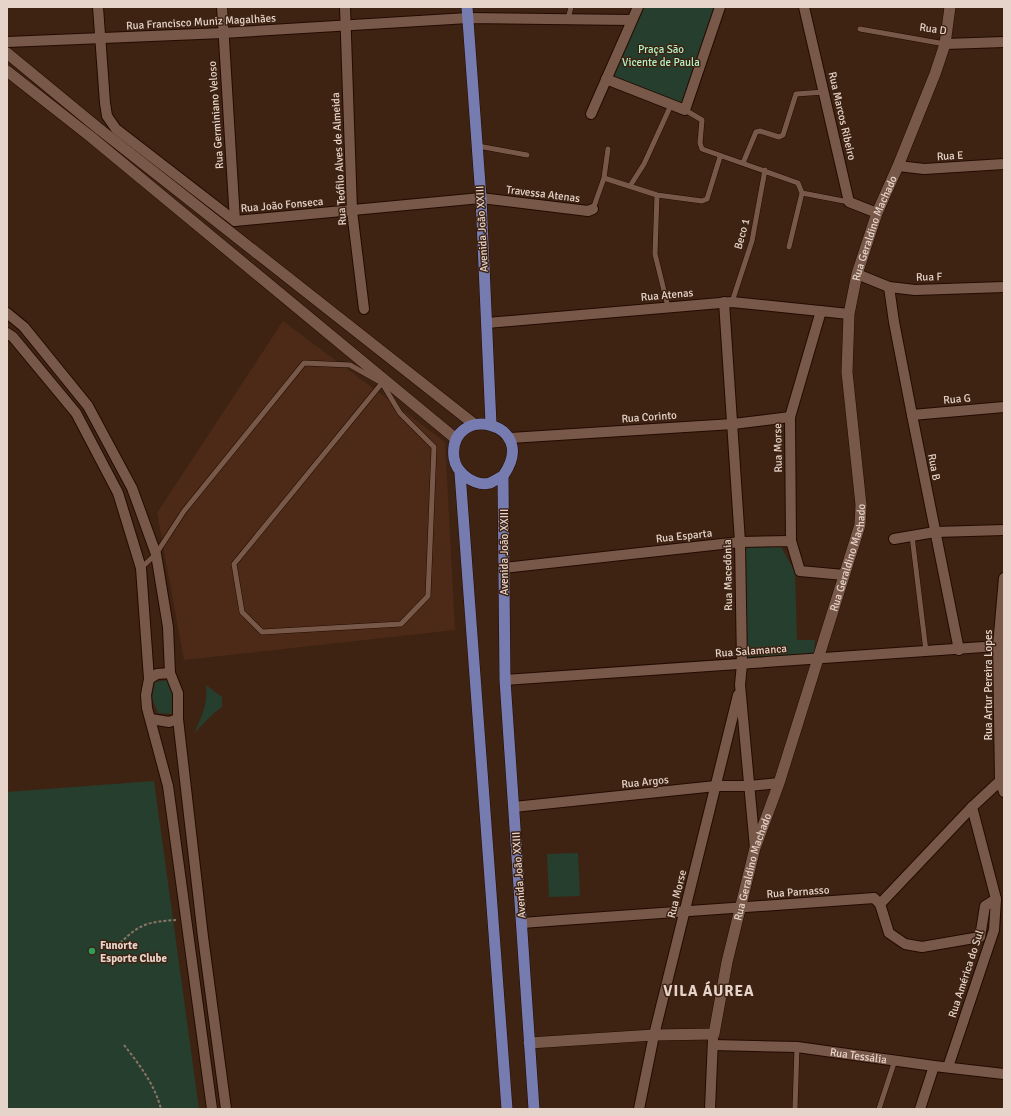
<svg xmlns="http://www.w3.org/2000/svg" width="1011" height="1116" font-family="Signika,sans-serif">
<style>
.built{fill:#4c2a17}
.green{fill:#263e2e}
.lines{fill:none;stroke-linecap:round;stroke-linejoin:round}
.service-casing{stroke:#230b00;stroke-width:6}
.minor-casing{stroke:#230b00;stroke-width:12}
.tertiary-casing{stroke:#230b00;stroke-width:12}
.primary-casing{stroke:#230b00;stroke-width:12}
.path{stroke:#8b7567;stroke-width:2;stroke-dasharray:3 2;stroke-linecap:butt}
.service{stroke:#785949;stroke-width:5}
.minor{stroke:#785949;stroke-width:10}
.tertiary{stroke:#785949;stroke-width:11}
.primary{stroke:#767cb0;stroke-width:11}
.leisure-dot{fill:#2e9e5b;stroke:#3e2313;stroke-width:1.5}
.labels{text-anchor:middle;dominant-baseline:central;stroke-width:3;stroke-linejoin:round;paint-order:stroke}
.street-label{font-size:11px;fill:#e6d4ca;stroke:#3e2313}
.park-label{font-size:11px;fill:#aef2c5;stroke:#3e2313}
.poi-label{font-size:11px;font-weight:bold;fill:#e6d4ca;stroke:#3e2313;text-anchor:start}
.district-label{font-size:15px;font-weight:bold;letter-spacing:1px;fill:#e6d4ca;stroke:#3e2313}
</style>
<rect width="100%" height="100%" fill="#3e2313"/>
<!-- built -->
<path class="built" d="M283 321 445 442 455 630 184 660 157 513Z"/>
<!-- green -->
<path class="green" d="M638 7H720L685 110 606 79Z
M780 545 795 572 797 640H815L814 655 746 661 743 546Z
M168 680 176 695 174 714 158 713 152 698 155 682Z
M206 685 222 697V707L213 714 194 733C202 716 208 704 206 685Z
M154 781 199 1109H7V792Z
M578 853 580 896 549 897 547 854Z"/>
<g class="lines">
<!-- service casing -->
<g class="service-casing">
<path id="service" d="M568 19 571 7
M860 29 945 44
M685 110 702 120 700 143 702 149 798 183 802 193 789 247
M478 146 527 155
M743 163 756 132 760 131 779 137 783 135 796 94 824 92
M604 178 657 195 702 201 707 199 720 157
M630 186 644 164 671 105
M802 193 849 202
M657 195 655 254 668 307
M593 209 604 178 608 149
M732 302 752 241 765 170
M912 536 926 651
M141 568 156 554 184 511 304 363 350 365 382 383 400 413 434 447 428 596 401 624 262 632 242 612 234 564 382 383
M795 1109 797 1047
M879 1109 895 1060"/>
</g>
<!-- minor casing -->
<g class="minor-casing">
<g id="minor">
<path d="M98 7 105 103 107 116 116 129 235 221 481 198 588 211 593 209"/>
<path d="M222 7 235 221"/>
<path d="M345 7 352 211 364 309"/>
<path d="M804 7 849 202 877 213"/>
<path d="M7 42 223 33 468 18 631 20"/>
<path d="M945 44 1004 42"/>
<path d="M606 79 685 110 720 7"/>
<path d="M591 114 638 7"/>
<path d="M898 166 924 169 1004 164"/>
<path d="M857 274 889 287 915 290 1004 287"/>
<path d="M889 287 894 322 912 415 959 650"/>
<path d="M724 302 740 542 742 664 740 685 755 848"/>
<path d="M7 313 24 327 88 406 132 488 156 554 168 627 170 673 178 693V719L203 937 226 1109"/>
<path d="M487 323 732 302 849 314"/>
<path d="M7 333 13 337 76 413 118 493 141 568 149 679 146 695 147 708 168 786 212 1109"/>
<path d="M912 415 1004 407"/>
<path d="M510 438 733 424 790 417"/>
<path d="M894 539 935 532 1004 530"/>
<path d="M791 541 790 417 821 311"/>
<path d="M504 568 740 542 791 541 800 571 844 575"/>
<path d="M1004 578 998 646 1000 781 1004 792"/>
<path d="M149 679 157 674 170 673"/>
<path d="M505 680 998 646"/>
<path d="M151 719 169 722 178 719"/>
<path d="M514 807 716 786H749L779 783"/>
<path d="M880 904 972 807"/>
<path d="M522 923C639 914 756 907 874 898L880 904 889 933 905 944 922 947 980 937 985 906 996 899"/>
<path id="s1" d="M713 1045 797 1047 934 1066 1004 1074"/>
<path d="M948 1067 994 930 996 899 972 807 1000 781 1004 772"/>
<path d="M639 1109 654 1035 738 695"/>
<path d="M710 1109 713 1039"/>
<path d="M920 1109 934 1066"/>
</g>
</g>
<!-- tertiary casing -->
<g class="tertiary-casing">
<g id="tertiary">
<path d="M7 53 98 128 474 424"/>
<path d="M7 71 91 137 456 439"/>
<path id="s2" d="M529 1043 654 1035 714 1034 727 962 755 848 779 783 860 525 861 505 847 372 849 314 857 274 877 213 898 166 935 74 945 44 950 7"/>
</g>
</g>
<!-- primary casing -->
<g class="primary-casing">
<path id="primary" d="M467 7 481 198 491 424
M460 473 507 1109
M503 476C499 478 494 481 490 483 475 487 456 473 454 458 447 402 542 421 503 476L505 680 534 1109"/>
</g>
<!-- path -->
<path class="path" d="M120 943C141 923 148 922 176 920
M124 1045C139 1064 155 1085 161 1109"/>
<!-- service -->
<use href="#service" class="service"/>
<!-- minor -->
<use href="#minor" class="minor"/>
<!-- tertiary -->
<use href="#tertiary" class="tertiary"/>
<!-- primary -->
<use href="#primary" class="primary"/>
</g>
<!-- markers -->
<circle class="leisure-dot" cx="92" cy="951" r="4"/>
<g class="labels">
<!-- street labels -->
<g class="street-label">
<text transform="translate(201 22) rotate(-3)">Rua Francisco Muniz Magalhães</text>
<text transform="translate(933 29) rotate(8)">Rua D</text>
<text transform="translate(216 115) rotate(-94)">Rua Germiniano Veloso</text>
<text transform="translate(842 116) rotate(77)">Rua Marcos Ribeiro</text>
<text transform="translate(950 156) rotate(-3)">Rua E</text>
<text transform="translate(339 159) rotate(-93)">Rua Teófilo Alves de Almeida</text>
<text transform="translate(543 194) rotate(7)">Travessa Atenas</text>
<text transform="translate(282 205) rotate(-5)">Rua João Fonseca</text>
<text transform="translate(482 229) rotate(-93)">Avenida João XXIII</text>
<text stroke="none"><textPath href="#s2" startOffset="1017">Rua Geraldino Machado</textPath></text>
<text transform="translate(742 234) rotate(-75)">Beco 1</text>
<text transform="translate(929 277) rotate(-1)">Rua F</text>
<text transform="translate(667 295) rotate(-5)">Rua Atenas</text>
<text transform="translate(957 399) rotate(-5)">Rua G</text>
<text transform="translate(649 417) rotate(-4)">Rua Corinto</text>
<text transform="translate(778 448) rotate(-91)">Rua Morse</text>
<text transform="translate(934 467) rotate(79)">Rua B</text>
<text transform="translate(684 536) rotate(-6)">Rua Esparta</text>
<text transform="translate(504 552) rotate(-90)">Avenida João XXIII</text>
<text stroke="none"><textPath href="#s2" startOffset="681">Rua Geraldino Machado</textPath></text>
<text transform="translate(728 575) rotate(-91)">Rua Macedônia</text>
<text transform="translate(751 651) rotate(-4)">Rua Salamanca</text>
<text transform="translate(988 685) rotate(-90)">Rua Artur Pereira Lopes</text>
<text transform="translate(645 782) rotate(-6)">Rua Argos</text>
<text stroke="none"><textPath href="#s2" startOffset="357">Rua Geraldino Machado</textPath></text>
<text transform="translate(519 875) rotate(-94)">Avenida João XXIII</text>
<text transform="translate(798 892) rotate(-4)">Rua Parnasso</text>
<text transform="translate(677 894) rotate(-76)">Rua Morse</text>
<text transform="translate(966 974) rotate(-72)">Rua América do Sul</text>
<text stroke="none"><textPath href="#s1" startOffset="146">Rua Tessália</textPath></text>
</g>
<!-- park labels -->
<g class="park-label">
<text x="661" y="49">Praça São<tspan x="661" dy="13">Vicente de Paula</tspan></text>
</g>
<!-- poi labels -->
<g class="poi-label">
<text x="100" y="945">Funorte<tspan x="100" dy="13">Esporte Clube</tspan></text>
</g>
<!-- district labels -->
<g class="district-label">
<text x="709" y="991">VILA ÁUREA</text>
</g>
</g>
<!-- border -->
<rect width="1011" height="1116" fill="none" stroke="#e6d4ca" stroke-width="16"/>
</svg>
